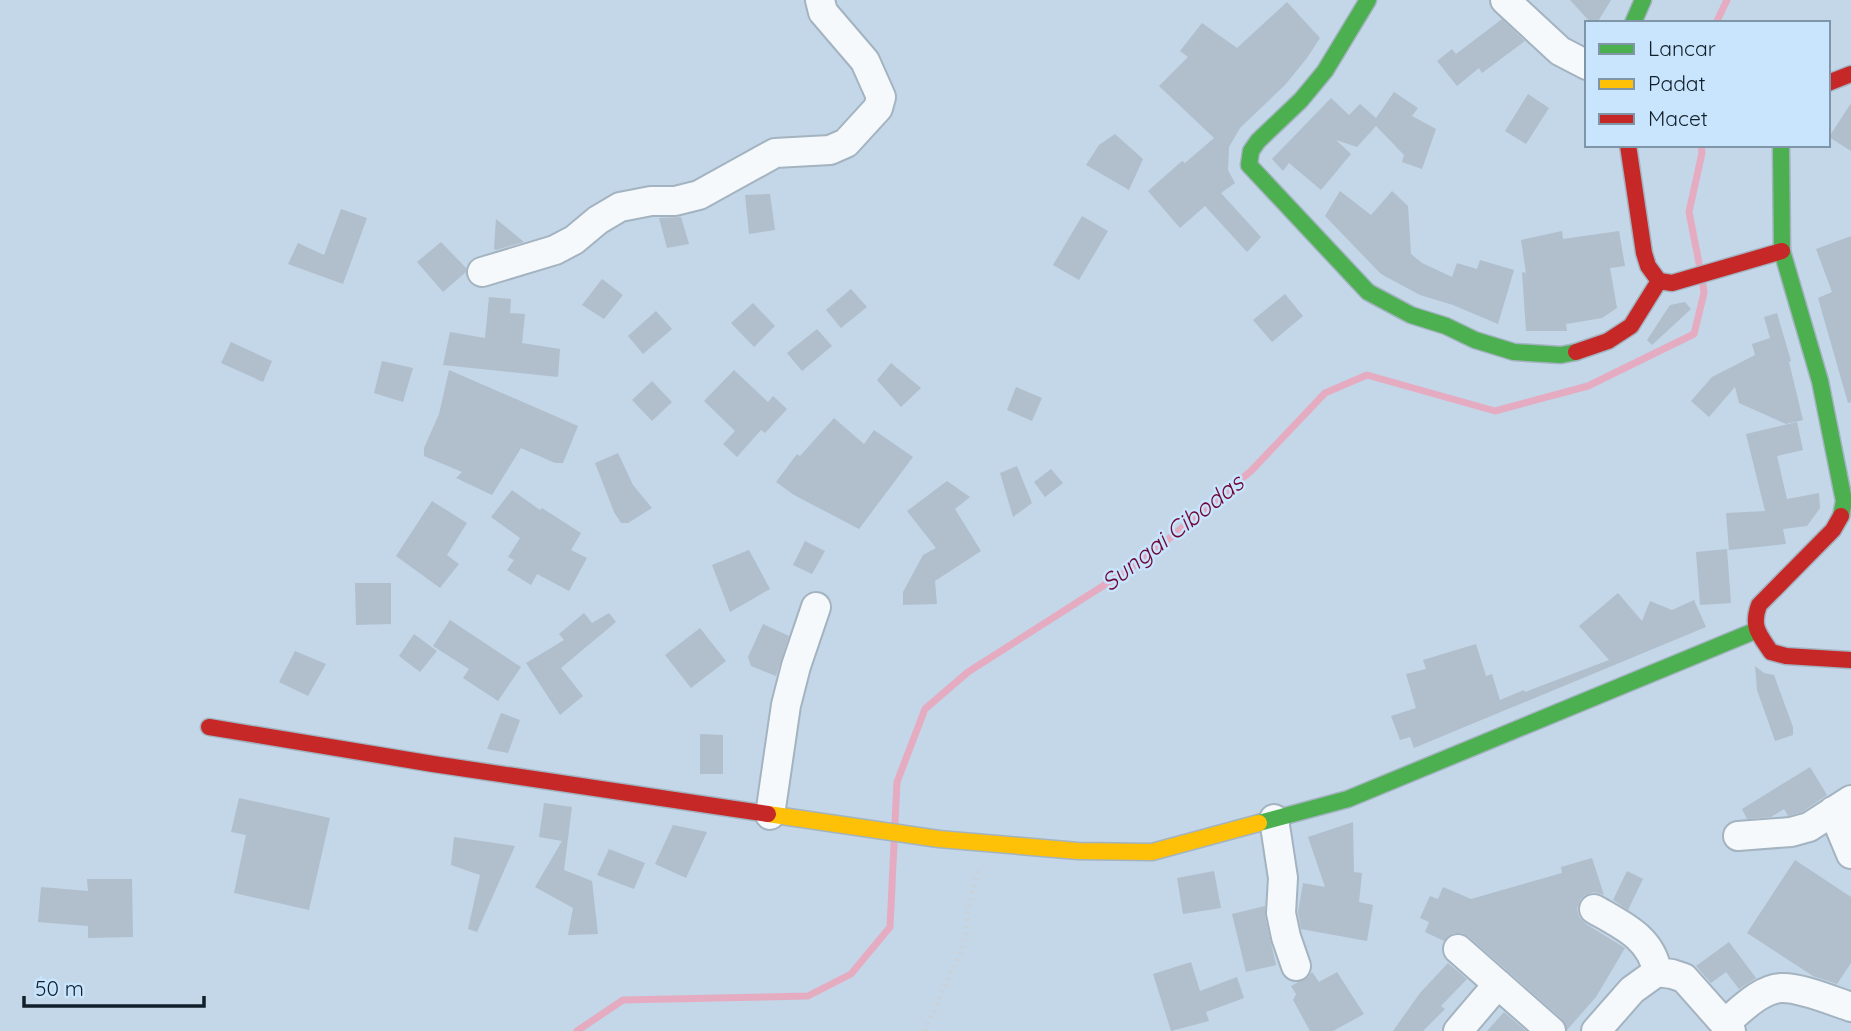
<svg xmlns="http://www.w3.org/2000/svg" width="1851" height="1031" font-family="Quicksand,sans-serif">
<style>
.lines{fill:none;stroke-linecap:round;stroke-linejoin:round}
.stream{stroke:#e5acc1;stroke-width:7}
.building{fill:#b1becc}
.street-casing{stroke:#a3b3c0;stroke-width:32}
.fast-casing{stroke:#a3b3c0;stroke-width:19}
.slow-casing{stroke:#a3b3c0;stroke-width:19}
.jam-casing{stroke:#a3b3c0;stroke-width:19}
.path{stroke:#cbd1d6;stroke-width:4.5;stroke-dasharray:2 5;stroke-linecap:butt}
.street{stroke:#f6f9fc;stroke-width:28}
.fast{stroke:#4caf50;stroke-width:16}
.slow{stroke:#ffc107;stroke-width:16}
.jam{stroke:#c62828;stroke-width:16}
.labels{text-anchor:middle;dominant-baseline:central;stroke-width:5;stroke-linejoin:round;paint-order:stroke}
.water-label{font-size:24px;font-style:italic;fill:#710533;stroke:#c8e5fd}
</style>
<rect width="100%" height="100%" fill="#c3d7e8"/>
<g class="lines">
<!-- stream -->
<path class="stream" d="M1716 23 1727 0
M1699 263 1689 212 1702 153 1701 145
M895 822 897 782 925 709 968 672 1142 561 1251 471 1325 393 1367 375 1495 411 1588 386 1694 334 1704 293 1703 285
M577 1031 623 1000 808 996 851 974 890 927 894 844"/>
</g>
<!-- building -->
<path class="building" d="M1570 0H1611L1597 23H1591Z
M1287 2 1320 38 1307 58 1285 85 1240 128 1229 147 1228 170 1235 183 1221 193 1261 237 1247 252 1205 206 1180 228 1148 191 1182 161 1185 163 1214 138 1159 86 1188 57 1180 51 1202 23 1237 48Z
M1502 19 1525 41 1482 73 1479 68 1457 86 1437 61 1452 49 1456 54Z
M1394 92 1418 108 1412 116 1436 129 1422 169 1402 162 1404 155 1376 126 1357 147 1336 140 1351 154 1321 190 1289 163 1283 171 1272 159 1331 98 1349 115 1360 104 1376 118Z
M1528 94 1549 108 1526 144 1505 131Z
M1851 103V151L1829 137Z
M1115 134 1143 159 1129 190 1086 165 1099 145Z
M1340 191 1371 215 1392 191 1408 206 1411 254 1422 263 1452 277 1457 263 1477 269 1480 260 1514 270 1498 324 1453 305 1420 295 1381 274 1325 216Z
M770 194 775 230 749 234 745 195Z
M341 209 367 218 343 284 288 264 298 243 324 255Z
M1082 216 1108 231 1079 280 1053 265Z
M681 217 689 244 667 248 659 218Z
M496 219 524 242 496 250 494 249Z
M1562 231 1563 239 1619 231 1625 266 1610 268 1617 308 1602 318 1566 324 1567 331H1526L1522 272 1526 273 1521 240Z
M1851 236V402L1848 403 1818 298 1832 292 1816 249Z
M441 242 466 268V272L443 292 417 262Z
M602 279 623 295 604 319 582 305Z
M851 289 867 307 841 328 826 310Z
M1285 294 1303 316 1272 342 1253 320Z
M489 297 511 299 510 313 525 314 522 343 560 349 558 377 443 365 450 332 485 338Z
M1685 302 1691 309 1652 345 1647 340 1670 305Z
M753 303 775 326 754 347 731 323Z
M656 311 672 329 643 354 628 336Z
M1777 313 1791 361 1789 362 1803 420 1786 424 1739 403 1735 387 1709 417 1691 401 1712 377 1755 355 1752 344 1770 338 1764 317Z
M817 329 832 346 802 371 787 353Z
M231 342 272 361 263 382 221 363Z
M382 361 413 368 403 402 374 393Z
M891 363 921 388 901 407 877 380Z
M449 370 578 426 563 463H555L521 448 492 495 456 478 462 472 424 456V448L439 414Z
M734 370 768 402 773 396 787 409 765 433 761 430 737 457 723 444 735 431 704 401Z
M652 381 672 402 652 421 632 400Z
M1016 387 1042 398 1032 421 1007 410Z
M834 418 864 444 874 430 913 457 859 529 794 495 776 482 797 454 800 456Z
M1797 422 1803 450 1777 456 1787 499 1819 493 1820 508 1807 526 1783 529 1786 544 1729 550 1726 513 1765 511 1746 434Z
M618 453 633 485 652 508 628 523H621L614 512 595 463Z
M1017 466 1032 503 1013 517 1000 473Z
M1051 469 1063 483 1045 497 1034 482Z
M947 481 970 497 955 509 981 551 935 581 937 604 903 605V592L923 555 936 548 907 511Z
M512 490 540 510 542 508 581 533 571 550 587 558 569 591 537 574 531 585 507 570 514 560 508 557 520 538 491 517Z
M432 501 467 523 447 555 459 564 440 588 396 556Z
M805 541 825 551 812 574 793 565Z
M1727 549 1731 603 1700 605 1696 552Z
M749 550 770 589 730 612 712 565Z
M355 583H391V624L356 625Z
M1618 593 1642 621 1650 601 1672 610 1694 600 1706 627 1414 748 1410 737 1400 740 1391 716 1416 708 1406 674 1426 669 1423 660 1476 644 1486 676 1492 674 1500 700 1524 690 1525 692 1609 660 1579 626Z
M584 613 592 623 609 613 616 622 561 668 583 696 560 715 526 663 564 640 559 634Z
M450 620 521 667 498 701 463 678 469 669 433 646Z
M763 624 789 636 776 676 751 666 748 657Z
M700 628 726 661 691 688 665 655Z
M414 634 437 651 420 672 399 656Z
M295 651 326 664 308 696 279 682Z
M1755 666 1764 673 1774 675 1793 727V735L1775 741 1757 690Z
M501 713 520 720 508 753 487 749Z
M700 734 723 735V774H700Z
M1810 767 1827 795 1802 812 1788 816 1784 809 1771 817 1747 819 1742 809Z
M239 798 330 818 309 910 234 893 246 835 231 832Z
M544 803 572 807 564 870 592 881 598 934 568 935 573 908 535 887 562 841 539 837Z
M1353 822 1354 872 1362 873 1359 902 1373 905 1367 941 1301 929 1298 912 1303 883 1325 887 1308 837Z
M673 825 707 832 686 878 655 864Z
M454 837 515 846 477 932 468 929 480 875 451 865Z
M609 849 645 863 634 889 597 875Z
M1592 858 1604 895 1594 892 1585 895 1580 900 1577 909 1579 917 1586 924 1625 948 1596 997 1567 1030 1562 1019 1469 937 1462 933H1453L1444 941 1425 932 1429 922 1420 918 1430 896 1438 899 1443 887 1471 899 1562 873 1561 867Z
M1795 860 1851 897V963L1837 984 1813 976 1747 933Z
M1214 871 1221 908 1183 914 1177 878Z
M1627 871 1643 879 1628 910 1613 900Z
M87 879H132L133 937 88 938V926L38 922 41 887 88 891Z
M1265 906V916L1276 965 1246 972 1232 914Z
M1729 942 1756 978 1739 989 1726 972 1711 983 1696 966Z
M1191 962 1200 991 1237 977 1244 998 1206 1012 1209 1021 1171 1031 1153 974Z
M1448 963 1467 979 1441 1006 1445 1009 1423 1031H1393L1420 993Z
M1312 972 1319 982 1337 972 1364 1014 1333 1031H1310L1293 1000 1296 994 1291 986 1308 977Z
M1504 1012 1526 1031H1487Z"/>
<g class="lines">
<!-- street casing -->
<g class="street-casing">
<path id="street" d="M1505 0 1560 51 1587 65
M482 272 555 250 574 240 598 220 620 207 651 201H675L699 195 775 153 830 150 846 143 878 108 881 97 865 61 823 12 820 0
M1833 811 1851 854
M770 815 786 705 796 666 816 607
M1274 819 1283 878 1281 913 1286 937 1296 966
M1738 836 1791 832 1809 827 1851 800
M1594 909C1622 925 1652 938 1657 972
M1458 949 1551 1031
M1725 1023C1740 1011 1760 989 1781 988 1800 987 1833 1001 1851 1007
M1458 1031 1498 984
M1596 1031 1632 990 1657 972 1672 974 1684 978 1731 1031"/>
</g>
<!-- fast casing -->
<g class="fast-casing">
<path id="fast" d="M1368 0 1325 71 1301 100 1258 141 1251 151 1249 165 1368 292 1411 315 1446 326 1475 340 1514 352 1561 355 1576 352
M1633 23 1643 0
M1781 145 1782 251 1820 381 1844 501 1841 516
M1259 823 1348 799 1757 630"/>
</g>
<!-- slow casing -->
<g class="slow-casing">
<path id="slow" d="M768 814 939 839 1078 851 1152 852 1259 823"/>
</g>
<!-- jam casing -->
<g class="jam-casing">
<path id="jam" d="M1828 83 1851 74
M1628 145 1644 253 1648 266 1659 281 1672 283 1782 251
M1576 352 1608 341 1631 326 1659 281
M1841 516 1833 530 1759 605C1751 627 1759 634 1771 652L1786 656 1851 660
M209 727 433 764 768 814"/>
</g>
<!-- path -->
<path class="path" d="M925 1031 965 942 968 910 978 871"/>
<!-- street -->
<use href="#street" class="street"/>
<!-- fast -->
<use href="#fast" class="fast"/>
<!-- slow -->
<use href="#slow" class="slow"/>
<!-- jam -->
<use href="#jam" class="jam"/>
</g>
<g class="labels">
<!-- water labels -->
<g class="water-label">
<text transform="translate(1172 532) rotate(-38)">Sungai Cibodas</text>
</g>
</g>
<!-- legend -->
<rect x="1585" y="21" width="245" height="126" fill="#c8e5fd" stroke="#7f96a9" stroke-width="2"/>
<rect x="1599" y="44" width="35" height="10" fill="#4caf50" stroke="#7f96a9" stroke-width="2"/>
<text x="1648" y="56" font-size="21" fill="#111f2a">Lancar</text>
<rect x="1599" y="79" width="35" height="10" fill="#ffc107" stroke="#7f96a9" stroke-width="2"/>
<text x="1648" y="91" font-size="21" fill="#111f2a">Padat</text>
<rect x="1599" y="114" width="35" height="10" fill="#c62828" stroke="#7f96a9" stroke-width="2"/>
<text x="1648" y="126" font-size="21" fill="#111f2a">Macet</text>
<!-- scale -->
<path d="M24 996v10h180v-10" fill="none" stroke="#111f2a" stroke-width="3.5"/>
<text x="35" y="996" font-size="21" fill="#111f2a" stroke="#c8e5fd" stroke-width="5" paint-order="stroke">50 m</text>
</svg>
